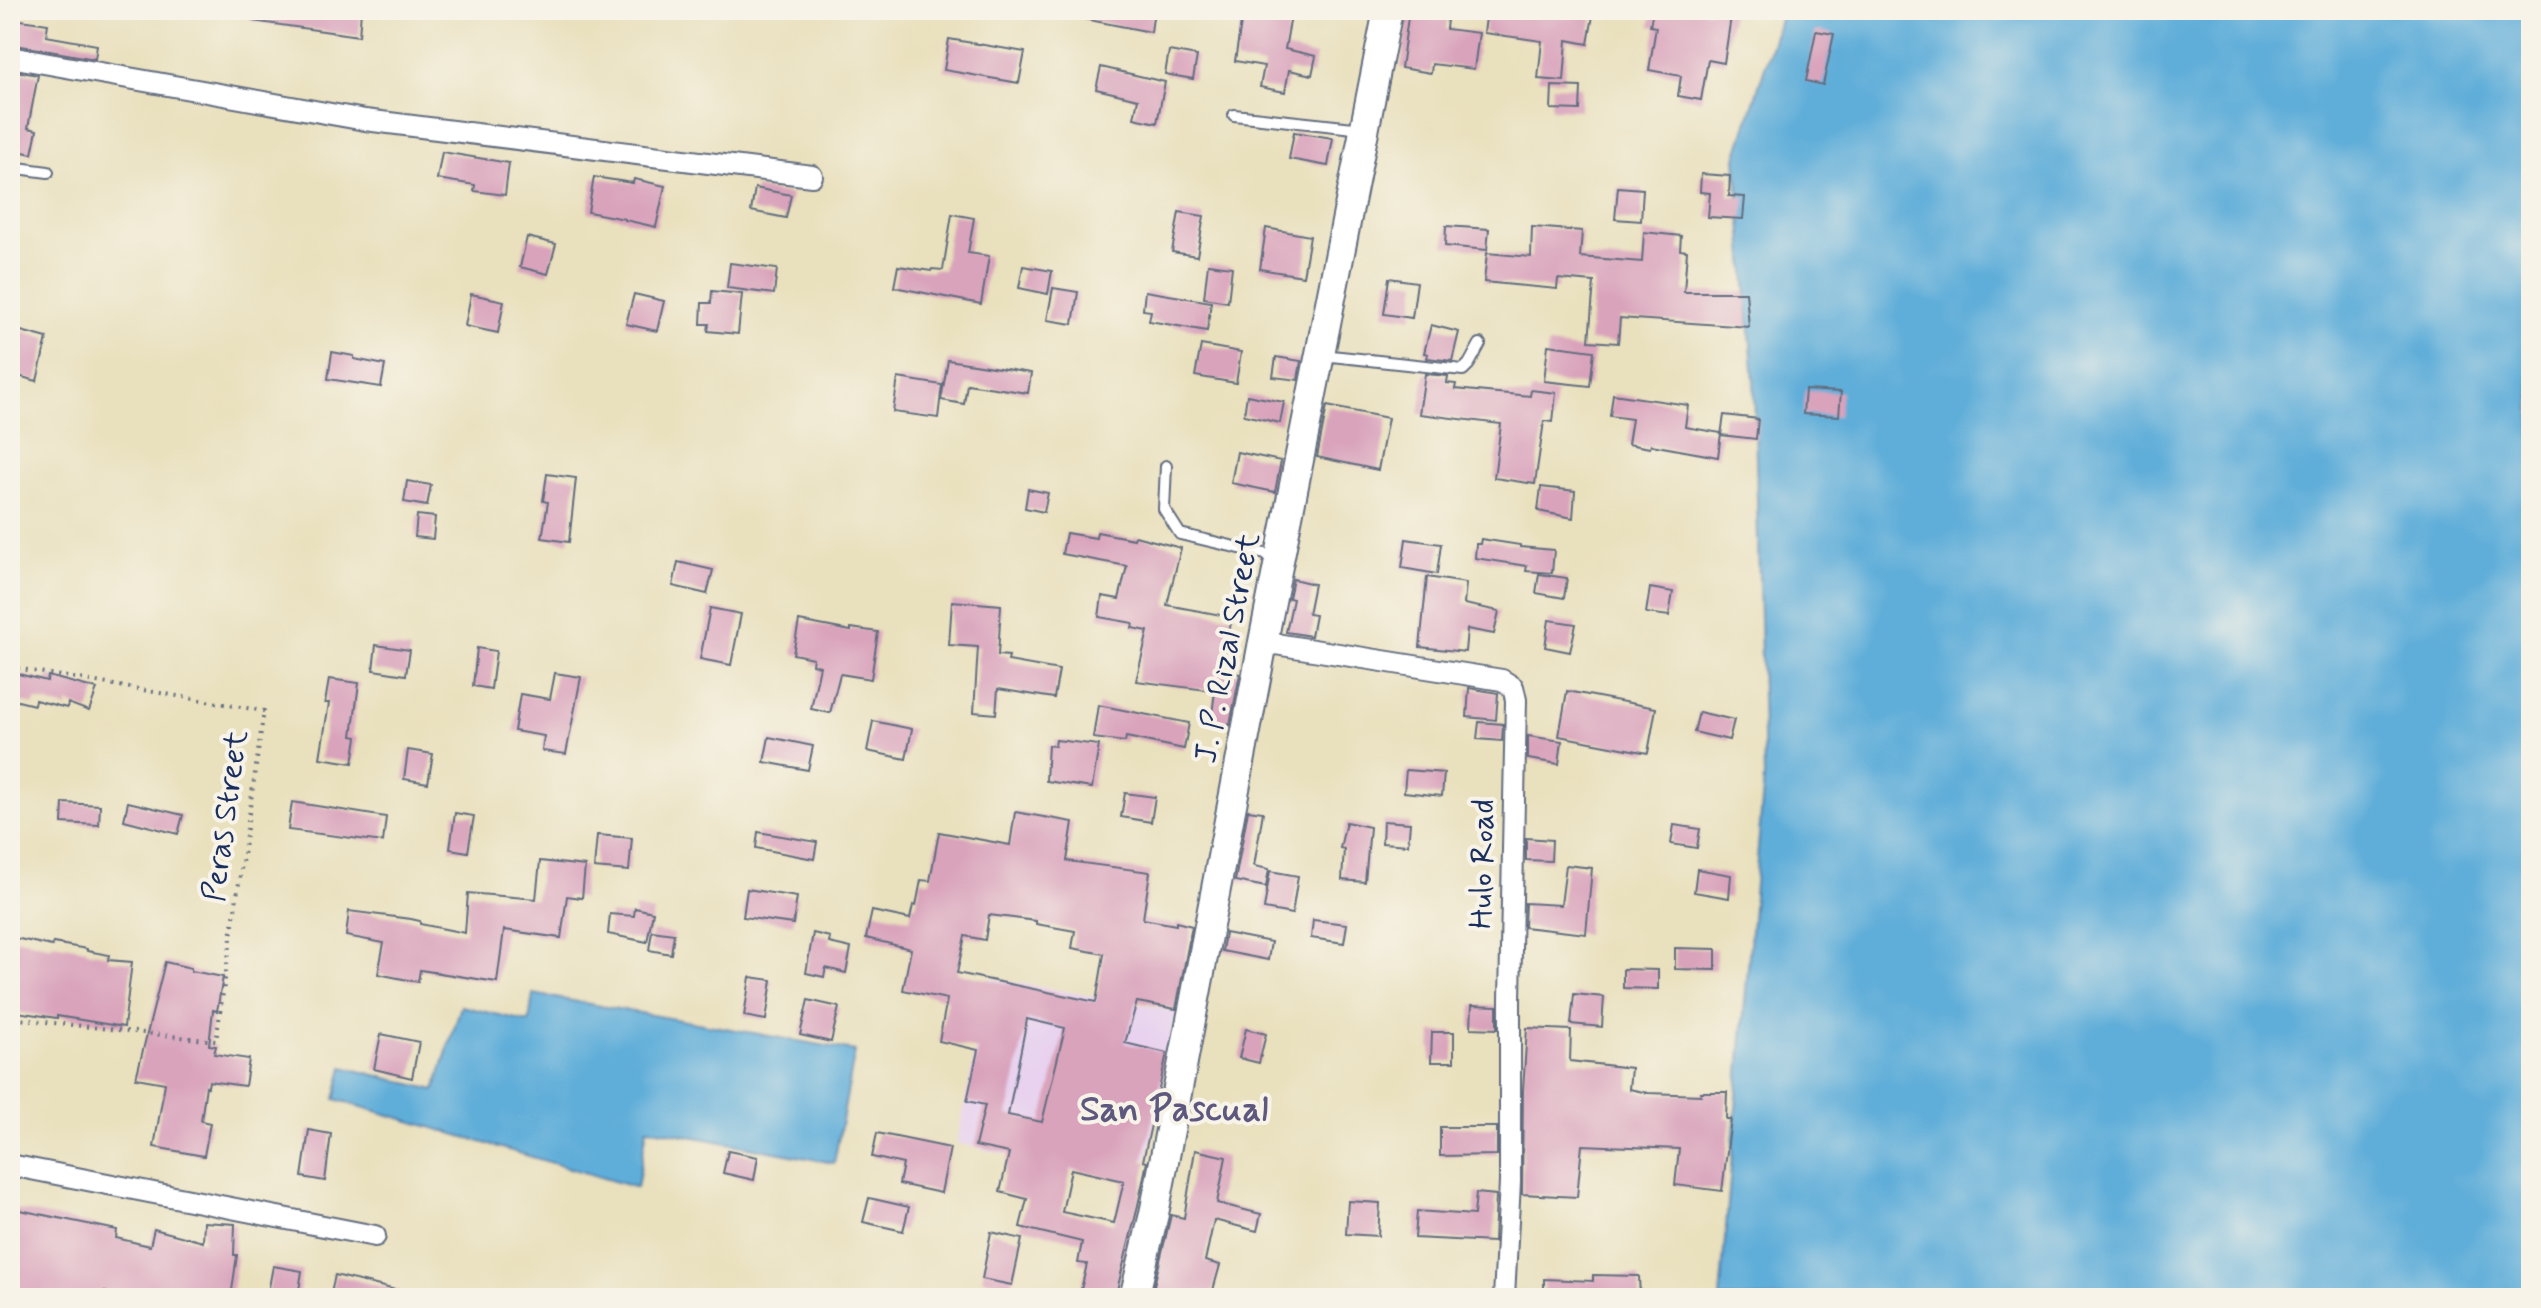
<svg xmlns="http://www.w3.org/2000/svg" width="2541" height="1308" font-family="Mynerve,sans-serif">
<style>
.built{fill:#e8d2ef}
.water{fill:#5fadd9;stroke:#3d6e9c;stroke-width:2}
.building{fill:#d9a3bb;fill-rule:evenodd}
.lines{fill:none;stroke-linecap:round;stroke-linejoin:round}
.lane-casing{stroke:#636d7f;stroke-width:14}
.street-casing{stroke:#636d7f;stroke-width:24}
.secondary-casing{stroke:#636d7f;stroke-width:32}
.path{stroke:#636d7f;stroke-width:4;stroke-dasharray:2 6;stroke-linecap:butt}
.lane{stroke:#fff;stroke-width:10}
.street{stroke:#fff;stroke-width:20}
.secondary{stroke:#fff;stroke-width:28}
.labels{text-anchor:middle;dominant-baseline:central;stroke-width:8;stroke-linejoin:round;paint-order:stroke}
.street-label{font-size:32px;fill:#1b2f5e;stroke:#f7f3e8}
.quarter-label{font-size:36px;font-weight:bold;fill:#5e587f;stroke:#f7f3e8}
</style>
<rect width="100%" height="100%" fill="#f7f3e8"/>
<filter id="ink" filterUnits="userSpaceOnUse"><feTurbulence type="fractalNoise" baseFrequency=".0125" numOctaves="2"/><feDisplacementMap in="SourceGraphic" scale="16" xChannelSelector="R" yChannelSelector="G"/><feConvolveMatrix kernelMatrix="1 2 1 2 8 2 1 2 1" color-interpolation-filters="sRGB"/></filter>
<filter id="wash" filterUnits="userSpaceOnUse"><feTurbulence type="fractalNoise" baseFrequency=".006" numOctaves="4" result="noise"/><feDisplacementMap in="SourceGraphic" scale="32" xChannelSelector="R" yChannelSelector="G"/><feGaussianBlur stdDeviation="1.8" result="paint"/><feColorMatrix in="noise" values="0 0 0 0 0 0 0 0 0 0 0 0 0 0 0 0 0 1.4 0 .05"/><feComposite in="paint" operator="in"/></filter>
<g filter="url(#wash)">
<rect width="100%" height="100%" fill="#e9e0bd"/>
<!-- built -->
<path class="built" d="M990 978 1177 1011 1147 1160 1084 1145 1076 1171 957 1143Z"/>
<!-- water -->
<path class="water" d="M1783 10H2531V1298H1720L1764 777 1754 382 1736 158Z
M533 994 855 1051 834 1163 647 1128 637 1188 335 1099 343 1067 435 1090 461 1006 529 1022Z"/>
<g id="blocks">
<!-- building -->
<path class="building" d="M252 10H361L359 36 252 21Z
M1084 10H1154L1151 32 1084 19Z
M1243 10H1292L1285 49 1316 56 1312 75 1289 70 1285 92 1260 87 1264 66 1235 61Z
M1409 10H1448L1446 29 1479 33 1474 69 1432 64 1431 73 1401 68Z
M1487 10H1594L1588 44 1567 40 1564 81 1538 79 1542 41 1484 33Z
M1653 10 1676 13V10H1732L1724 63 1708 60 1701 100 1678 96 1681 76 1649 70 1656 27 1650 26Z
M14 19 48 24 46 36 97 45 95 59 10 44Z
M1816 31 1834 34 1823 85 1806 81Z
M949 39 1025 52 1019 83 944 70Z
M1169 51 1197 56 1193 79 1165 74Z
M1101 67 1165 82 1157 123 1134 118 1138 99 1096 89Z
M10 70 38 75 28 128 37 130 32 154 10 149Z
M1552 86 1581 87 1580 110 1551 109Z
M1294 132 1333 138 1328 166 1289 159Z
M442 152 509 163 505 195 474 191 475 185 437 179Z
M1701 174 1730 176 1729 196 1745 197 1743 219 1708 217 1710 193 1700 192Z
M594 177 633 183 634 179 665 186 656 227 625 220V219L588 212Z
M1618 187 1643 189 1641 221 1615 219Z
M755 188 791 195 786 218 751 211Z
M1179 212 1204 216 1197 256 1172 252Z
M952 214 974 218 968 253 989 256 981 304 894 287 898 266 931 271 932 269 943 270Z
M1446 226 1489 229 1487 250 1445 246Z
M1532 227 1582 231 1580 257 1642 262 1644 232 1681 236 1680 250 1687 251 1684 292H1746L1749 327 1620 318 1618 343 1589 341 1594 282 1558 279 1557 289 1484 282 1487 253 1531 257Z
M1266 228 1310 236 1303 276 1260 269Z
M527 237 556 244 548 274 520 267Z
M730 263 777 269 774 294 727 288Z
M1208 264 1232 267 1228 302 1204 298Z
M1023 266 1052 271 1048 294 1019 288Z
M1389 278 1417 282 1412 318 1384 314Z
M1053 288 1078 292 1073 324 1047 320Z
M712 291 742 294 738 334 708 331 709 324H701L702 303H711Z
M1145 291 1211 302 1207 331 1149 321 1151 311 1143 310Z
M471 294 504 301 498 333 465 326Z
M634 294 664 301 657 331 626 324Z
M1431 325 1459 332 1452 361 1427 358 1428 354 1424 353Z
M10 328 47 338 37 381 10 374Z
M1201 345 1241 352 1236 383 1195 376Z
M1548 345 1594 351 1590 386 1544 381Z
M332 352 354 356V359L385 365 381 387 328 379Z
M1276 357 1301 361 1298 380 1273 377Z
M948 360 1031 373 1028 393 967 384 964 404 941 400Z
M1425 374 1448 376 1447 383 1456 384 1455 389 1530 396 1531 390 1556 393 1553 422 1544 421 1535 484 1494 478 1501 424 1419 414Z
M898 378 942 385 938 418 893 412Z
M1805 390 1841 392 1839 416 1803 414Z
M1613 394 1688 405 1685 427 1721 433 1718 457 1651 445 1650 448 1628 444 1632 419 1610 416Z
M1247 395 1284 402 1280 423 1244 415Z
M1327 406 1388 418 1378 470 1317 457Z
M1724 415 1758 419 1756 439 1721 435Z
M1237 452 1281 461 1275 492 1231 483Z
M547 474 576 478 569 542 542 538 548 502 543 501Z
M407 481 431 485 427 506 404 502Z
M1541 487 1575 491 1573 518 1538 511Z
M1028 489 1048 493 1044 512 1025 508Z
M417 515 435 517 433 539 415 537Z
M1097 532 1134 539 1135 536 1181 548 1167 605 1232 617 1222 671 1240 674 1230 725 1211 722 1215 691 1136 681 1148 631 1132 628 1133 623 1099 617 1102 596 1119 599 1127 566 1062 554 1066 533 1096 538Z
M1406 539 1441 544 1437 574 1402 568Z
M1481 539 1520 545V547L1554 550 1552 573 1526 571 1527 566 1475 558 1476 544H1480Z
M678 562 713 570 707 594 673 586Z
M1539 574 1567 578 1564 598 1536 593Z
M1427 577 1466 583 1464 604 1499 611 1494 634 1467 629 1465 652 1420 647Z
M1293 579 1314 584 1308 614 1315 615 1311 636 1286 632 1293 599 1289 598Z
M1650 588 1673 592 1669 616 1646 613Z
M952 601 1001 605 998 655 1009 656 1008 661 1059 670 1054 698 998 689 996 714 974 712 978 647 949 645Z
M710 608 741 614 731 665 700 659Z
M1549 620 1576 624 1570 652 1545 647Z
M799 621 851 631V628L878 632 871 679 840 674 830 713 811 709 820 666 812 664 813 658 793 654Z
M376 645 410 650 406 675 373 670Z
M477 648 496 651 491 689 473 686Z
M10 672 47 681 48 676 97 689 89 711 68 703 67 708 35 700 34 705 10 699Z
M555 673 581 677 566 754 542 751 544 736 514 731 520 694 550 699Z
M329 679 359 683 352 736 357 737 353 763 320 758 329 703H325Z
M1469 688 1498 693 1496 720 1467 717Z
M1567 691 1656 708 1648 753 1559 736Z
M1098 705 1189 723 1184 749 1126 737 1125 742 1093 738Z
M1699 712 1734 720 1729 740 1694 732Z
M873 721 912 729 906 759 867 751Z
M1479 722 1503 724 1502 741 1477 739Z
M1528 736 1562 741 1559 764 1528 759Z
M769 737 813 746 808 770 764 762Z
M1056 740 1099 745 1092 788 1046 781 1048 745 1055 746Z
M408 750 433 754 428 783 404 779Z
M1406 770 1444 773 1442 796 1404 792Z
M1125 793 1155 797 1151 822 1121 817Z
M128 802 183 815 178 834 124 820Z
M292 802 386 817 383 842 288 830Z
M63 803 100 805 99 825 62 823Z
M1248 810 1263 812 1254 866 1269 869 1266 887 1235 881Z
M1015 812 1073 822 1067 861 1150 872 1143 919 1176 925V922L1192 926 1176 1009 1137 1002 1125 1043 1167 1053 1143 1161 1147 1162 1137 1210 1115 1298H1079L1087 1264 1078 1263 1082 1242 1020 1227 1027 1199 1000 1192 1009 1153 975 1146 985 1105 967 1101 978 1050 939 1041 947 999 903 990 911 949 866 938 872 911 910 919 913 905 916 906 921 880 930 881 939 832 1010 845ZM989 915 1036 921V924L1075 931 1072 948 1104 954 1096 1002 957 973 965 936 985 940ZM1027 1019 1065 1028 1042 1122 1008 1115ZM1071 1169 1124 1181 1114 1223 1062 1212Z
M455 813 474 816 468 852 450 849Z
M1383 821 1410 823 1408 845 1382 843Z
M1346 822 1370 827 1365 882 1342 880 1344 849 1340 848Z
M1674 825 1700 829 1697 848 1671 844Z
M758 832 817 842 814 859 756 848Z
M597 835 632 838 629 871 594 868Z
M1526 838 1552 840 1551 861 1526 860Z
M540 861 585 866 582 898 567 896 561 938 504 930 497 982 420 970 418 982 378 974 384 943 346 936 349 911 411 919 420 921V924L465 933 468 893 536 899Z
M1566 865 1592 868 1586 934 1524 927 1525 903 1561 905Z
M1697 869 1731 875 1729 898 1694 892Z
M1270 871 1298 876 1292 914 1264 909Z
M747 889 797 897 793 924 743 917Z
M635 908 653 912 647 942 608 934 610 914 634 916Z
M1313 920 1347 924 1344 943 1311 938Z
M652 931 674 934 671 954 649 950Z
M813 933 830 937 829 943 851 948 846 973 826 968 824 977 806 973Z
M1225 933 1271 942 1268 960 1222 951Z
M10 937 52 946 53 943 87 949V951L109 955 108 960 132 962 124 1027 57 1016V1018L10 1011Z
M1675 948 1716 949V970L1675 969Z
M165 962 191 968V971L223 977 217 1011 213 1010 209 1045 216 1046 214 1054 249 1059 245 1086 209 1081 208 1087 206 1086 201 1121 210 1123 204 1156 154 1147 165 1083 136 1078Z
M1623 969 1658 970V989L1623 988Z
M750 977 772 980 766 1020 744 1016Z
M1574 994 1604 997 1602 1027 1571 1024Z
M808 1000 839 1007 831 1042 800 1035Z
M1472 1005 1497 1006V1029L1471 1028Z
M1527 1028 1571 1030 1570 1061 1631 1068 1629 1089 1648 1093 1701 1095V1092H1727L1726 1119H1731L1722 1191 1675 1185 1679 1149 1582 1145 1577 1197 1522 1194 1523 1091Z
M1246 1029 1266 1034 1259 1063 1239 1058Z
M1432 1032H1454V1062H1431Z
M381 1034 419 1042 412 1078 374 1069Z
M1440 1127H1497V1155L1440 1156Z
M309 1130 331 1134 325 1181 302 1177Z
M877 1133 950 1148 941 1193 899 1184 903 1164 872 1157Z
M1195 1150 1226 1157 1217 1203 1261 1214 1257 1231 1214 1220 1205 1261 1220 1265 1212 1294 1200 1291 1198 1298H1151L1171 1215 1184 1218Z
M728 1151 758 1157 754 1180 723 1173Z
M1476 1193 1496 1195 1494 1242 1415 1238 1417 1211 1474 1215Z
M869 1198 909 1207 903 1231 863 1222Z
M1348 1201 1380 1203 1378 1236 1346 1234Z
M10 1208 117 1230 116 1238 150 1246 154 1229 203 1242 204 1222 235 1224 234 1255H237L231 1298H126L105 1292 104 1298H10Z
M991 1232 1022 1239 1012 1285 982 1279Z
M273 1266 302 1271 298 1297 286 1294 285 1298H267Z
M335 1275 400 1291 399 1298H330Z
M1593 1275 1639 1276 1640 1298H1544V1279L1593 1281Z"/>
</g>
</g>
<g filter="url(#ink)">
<use href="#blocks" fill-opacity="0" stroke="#636d7f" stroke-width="2"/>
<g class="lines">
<!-- lane casing -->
<g class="lane-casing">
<path id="lane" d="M1234 115 1363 129
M10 167 48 172
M1322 355 1463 370 1469 364 1480 344
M1166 466 1164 509 1180 534 1278 557"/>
</g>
<!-- street casing -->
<g class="street-casing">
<path id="street" d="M10 57 365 120 812 176
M1263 642 1502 680 1513 687 1516 700 1510 999V1182L1504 1298
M10 1165 375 1236"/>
</g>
<!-- secondary casing -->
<g class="secondary-casing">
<path id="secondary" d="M1134 1298 1154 1214 1263 642 1388 10"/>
</g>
<!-- path -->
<path class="path" d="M10 667 264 711 216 1041 10 1018"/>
<!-- lane -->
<use href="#lane" class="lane"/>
<!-- street -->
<use href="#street" class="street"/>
<!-- secondary -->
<use href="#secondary" class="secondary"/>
</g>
</g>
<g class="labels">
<!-- street labels -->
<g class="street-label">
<text transform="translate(1228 648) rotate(-79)">J. P. Rizal Street</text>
<text transform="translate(226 816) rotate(-82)">Peras Street</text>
<text transform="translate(1483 864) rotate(-89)">Hulo Road</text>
</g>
<!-- quarter labels -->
<g class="quarter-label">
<text x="1174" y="1110">San Pascual</text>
</g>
</g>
<!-- margin -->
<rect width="2541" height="1308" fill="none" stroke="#f7f3e8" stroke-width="40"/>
</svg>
